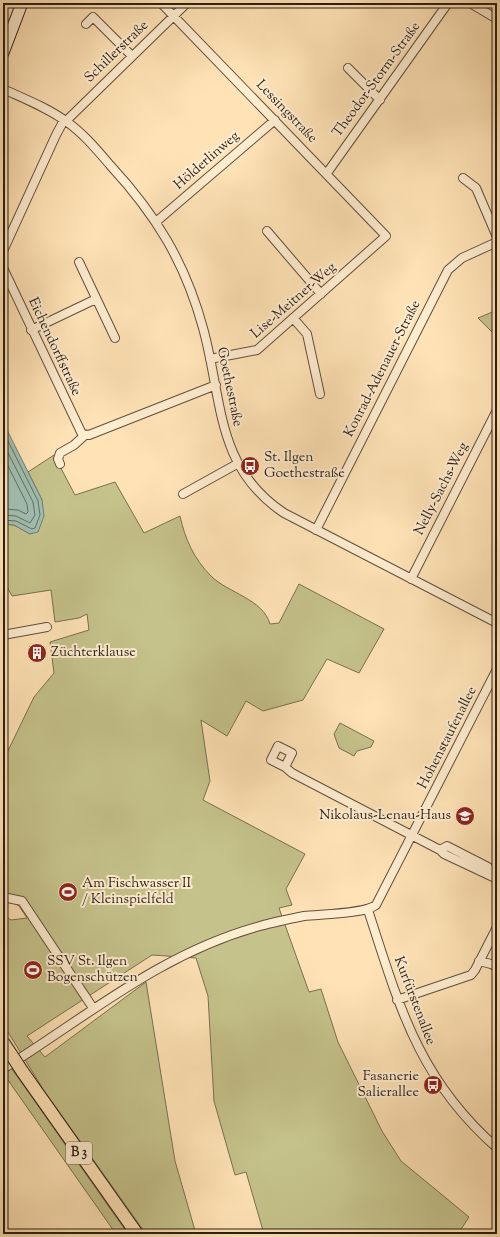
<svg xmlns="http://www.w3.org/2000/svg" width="500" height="1237" font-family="'Sorts Mill Goudy',serif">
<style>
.green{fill:#c5c28b;stroke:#787050}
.water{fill:#a0beb0;stroke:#717e72}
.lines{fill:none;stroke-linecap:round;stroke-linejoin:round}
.shore{stroke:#656e62;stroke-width:1}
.street-casing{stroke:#5f4f3d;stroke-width:10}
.secondary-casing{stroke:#2a1e15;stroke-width:13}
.primary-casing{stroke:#2a1e15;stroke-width:14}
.street{stroke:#ffedd0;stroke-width:8}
.secondary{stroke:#ffedd0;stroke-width:11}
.primary{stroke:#ffe3b6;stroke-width:12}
.primary-bridge-casing{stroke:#2a1e15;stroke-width:14;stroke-linecap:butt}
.primary-bridge{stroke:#ffe3b6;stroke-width:12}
.labels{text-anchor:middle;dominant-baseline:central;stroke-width:4;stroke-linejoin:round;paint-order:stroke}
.shield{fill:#ffedd0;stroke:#6a5c4d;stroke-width:1}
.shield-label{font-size:13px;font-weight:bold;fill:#2a1e15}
.street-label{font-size:14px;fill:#2a1e15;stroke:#ffedd0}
.poi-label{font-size:14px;fill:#2a1e15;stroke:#ffedd0;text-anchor:start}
</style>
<rect width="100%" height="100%" fill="#ffe3b6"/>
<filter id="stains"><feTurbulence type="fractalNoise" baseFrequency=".005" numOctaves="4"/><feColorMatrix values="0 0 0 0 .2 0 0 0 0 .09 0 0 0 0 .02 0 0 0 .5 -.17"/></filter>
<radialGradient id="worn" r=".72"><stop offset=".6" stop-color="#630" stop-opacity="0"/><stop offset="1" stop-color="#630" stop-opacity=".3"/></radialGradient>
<!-- green -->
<path class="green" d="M497 310V337L478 318Z
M54 455 75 495 115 482 144 533 180 516C185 539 194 559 211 576 228 593 263 599 270 624L279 623 299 584 384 629 359 673 327 659 303 700 263 711 246 701 227 736 201 720 210 781 203 800 305 854 286 889 292 905 279 908 309 992 321 989 338 1042 382 1131 401 1161 469 1217 458 1234H264L246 1172 235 1175 214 1101 208 996 196 958 152 955 27 1036 45 1057 146 982 175 1161 196 1234H146L43 1089 3 1024V915L11 920 27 918 19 906 3 896V761L34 697 54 673 50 642 89 630 87 614 79 618 55 622 51 590 12 596 3 580V524L14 525 30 534 42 500 28 472Z
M340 723 374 741 371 747 357 751 354 756 339 748 334 734Z
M3 1053 12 1069 128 1234H116L3 1073Z"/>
<!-- water -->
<path class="water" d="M3 422 42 500 44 516 38 532 30 534 14 525 3 524Z"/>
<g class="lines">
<!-- shore -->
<path class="shore" d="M3 431 38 501 40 515 35 528 32 529 16 521 3 520
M3 443 33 502 35 515 30 523 16 516 3 515
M3 456 27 504 28 512 26 514 18 510 3 509"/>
<!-- street casing -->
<g class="street-casing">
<path id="street" d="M161 3 386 236 257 350 210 359
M470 3 497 19
M86 24 93 17 132 56
M348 68 380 100
M3 89C25 99 48 108 67 122 84 134 97 150 110 165 156 215 185 262 203 328 223 400 215 467 284 513L497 623
M66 121 187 3
M327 173 448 3
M463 178 476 188 497 237
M157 221 275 120
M267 231 321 294
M3 251 56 135 64 120
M79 262 115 338
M3 268 82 434 89 435 216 385
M293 318 307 334 320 394
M31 330 96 299
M60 464 58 459 60 453 74 445 85 435
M183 494 237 464
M316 530 448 270 462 258 497 242
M411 579 497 410
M3 635 47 627
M285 767 292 753 278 746 271 760 285 767 292 773 440 850 444 854 497 879
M440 850 447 846 488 867 490 875
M3 897 22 901 93 1008
M368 910C399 1005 418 1079 497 1148
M479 961 491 964 497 967
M397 1000 471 975 475 970 497 927
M3 1069C88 1016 161 953 260 926 274 922 289 919 304 916 321 914 364 914 376 905L497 669"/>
</g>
<!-- secondary casing -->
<g class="secondary-casing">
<path id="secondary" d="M3 53 22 3"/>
</g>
<!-- primary casing -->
<g class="primary-casing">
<path id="primary" d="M22 1071 137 1234"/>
</g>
<!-- street -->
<use href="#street" class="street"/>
<!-- secondary -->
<use href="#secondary" class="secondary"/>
<!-- primary -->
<use href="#primary" class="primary"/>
<!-- primary-bridge casing -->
<g class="primary-bridge-casing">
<path id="primary-bridge" d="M3 1042 22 1071"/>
</g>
<!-- primary-bridge -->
<use href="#primary-bridge" class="primary-bridge"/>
</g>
<!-- icons -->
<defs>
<g id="bus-disc" transform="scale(1)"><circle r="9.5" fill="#8f2418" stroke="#ffedd0"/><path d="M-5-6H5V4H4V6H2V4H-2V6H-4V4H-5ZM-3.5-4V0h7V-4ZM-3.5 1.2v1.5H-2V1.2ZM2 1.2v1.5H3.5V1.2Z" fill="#fff"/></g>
<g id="building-disc" transform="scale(1)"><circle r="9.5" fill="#8f2418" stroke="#ffedd0"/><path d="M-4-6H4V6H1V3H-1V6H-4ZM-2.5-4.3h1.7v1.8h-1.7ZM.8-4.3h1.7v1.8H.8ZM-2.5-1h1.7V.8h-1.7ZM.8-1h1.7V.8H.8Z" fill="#fff"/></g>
<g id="school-disc" transform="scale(1)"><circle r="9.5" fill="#8f2418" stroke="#ffedd0"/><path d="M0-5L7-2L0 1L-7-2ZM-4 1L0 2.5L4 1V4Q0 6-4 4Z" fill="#fff"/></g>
<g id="stadium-disc" transform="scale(1)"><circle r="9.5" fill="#8f2418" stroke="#ffedd0"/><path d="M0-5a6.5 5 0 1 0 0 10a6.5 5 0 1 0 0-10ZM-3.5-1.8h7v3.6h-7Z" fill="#fff"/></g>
</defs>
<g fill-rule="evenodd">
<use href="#bus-disc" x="250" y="466"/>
<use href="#building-disc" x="37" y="653"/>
<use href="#school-disc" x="465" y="816"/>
<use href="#stadium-disc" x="68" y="892"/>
<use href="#stadium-disc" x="33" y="970"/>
<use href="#bus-disc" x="433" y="1085"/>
</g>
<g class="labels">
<!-- shield labels -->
<rect class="shield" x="66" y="1142" width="26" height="22" rx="3"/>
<g class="shield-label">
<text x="79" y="1153">B 3</text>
</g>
<!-- street labels -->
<g class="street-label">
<text transform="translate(117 52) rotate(-44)">Schillerstraße</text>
<text transform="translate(377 80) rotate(-54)">Theodor-Storm-Straße</text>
<text transform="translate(286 112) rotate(46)">Lessingstraße</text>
<text transform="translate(207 161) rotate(-41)">Hölderlinweg</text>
<text transform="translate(294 301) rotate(-41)">Lise-Meitner-Weg</text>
<text transform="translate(54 347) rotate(65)">Eichendorffstraße</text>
<text transform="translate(383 369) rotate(-63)">Konrad-Adenauer-Straße</text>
<text transform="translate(229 387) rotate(78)">Goethestraße</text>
<text transform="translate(442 489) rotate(-63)">Nelly-Sachs-Weg</text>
<text transform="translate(448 738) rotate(-63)">Hohenstaufenallee</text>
<text transform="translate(414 1001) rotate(69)">Kurfürstenallee</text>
</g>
<!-- poi labels -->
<g class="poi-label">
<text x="264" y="458">St. Ilgen<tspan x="264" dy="16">Goethestraße</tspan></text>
<text x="51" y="653">Züchterklause</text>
<text x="451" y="816" text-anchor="end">Nikolaus-Lenau-Haus</text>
<text x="82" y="884">Am Fischwasser II<tspan x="82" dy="16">/ Kleinspielfeld</tspan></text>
<text x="47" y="962">SSV St. Ilgen<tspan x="47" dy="16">Bogenschützen</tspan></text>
<text x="419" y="1077" text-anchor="end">Fasanerie<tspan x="419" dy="16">Salierallee</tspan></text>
</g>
</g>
<!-- margin -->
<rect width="500" height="1237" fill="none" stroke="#ffe3b6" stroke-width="16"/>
<rect x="4" y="4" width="492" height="1229" fill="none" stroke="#2a1e15" stroke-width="2"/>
<rect x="8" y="8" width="484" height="1221" fill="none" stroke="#2a1e15"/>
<rect width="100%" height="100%" filter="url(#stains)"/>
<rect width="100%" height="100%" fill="url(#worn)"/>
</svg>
